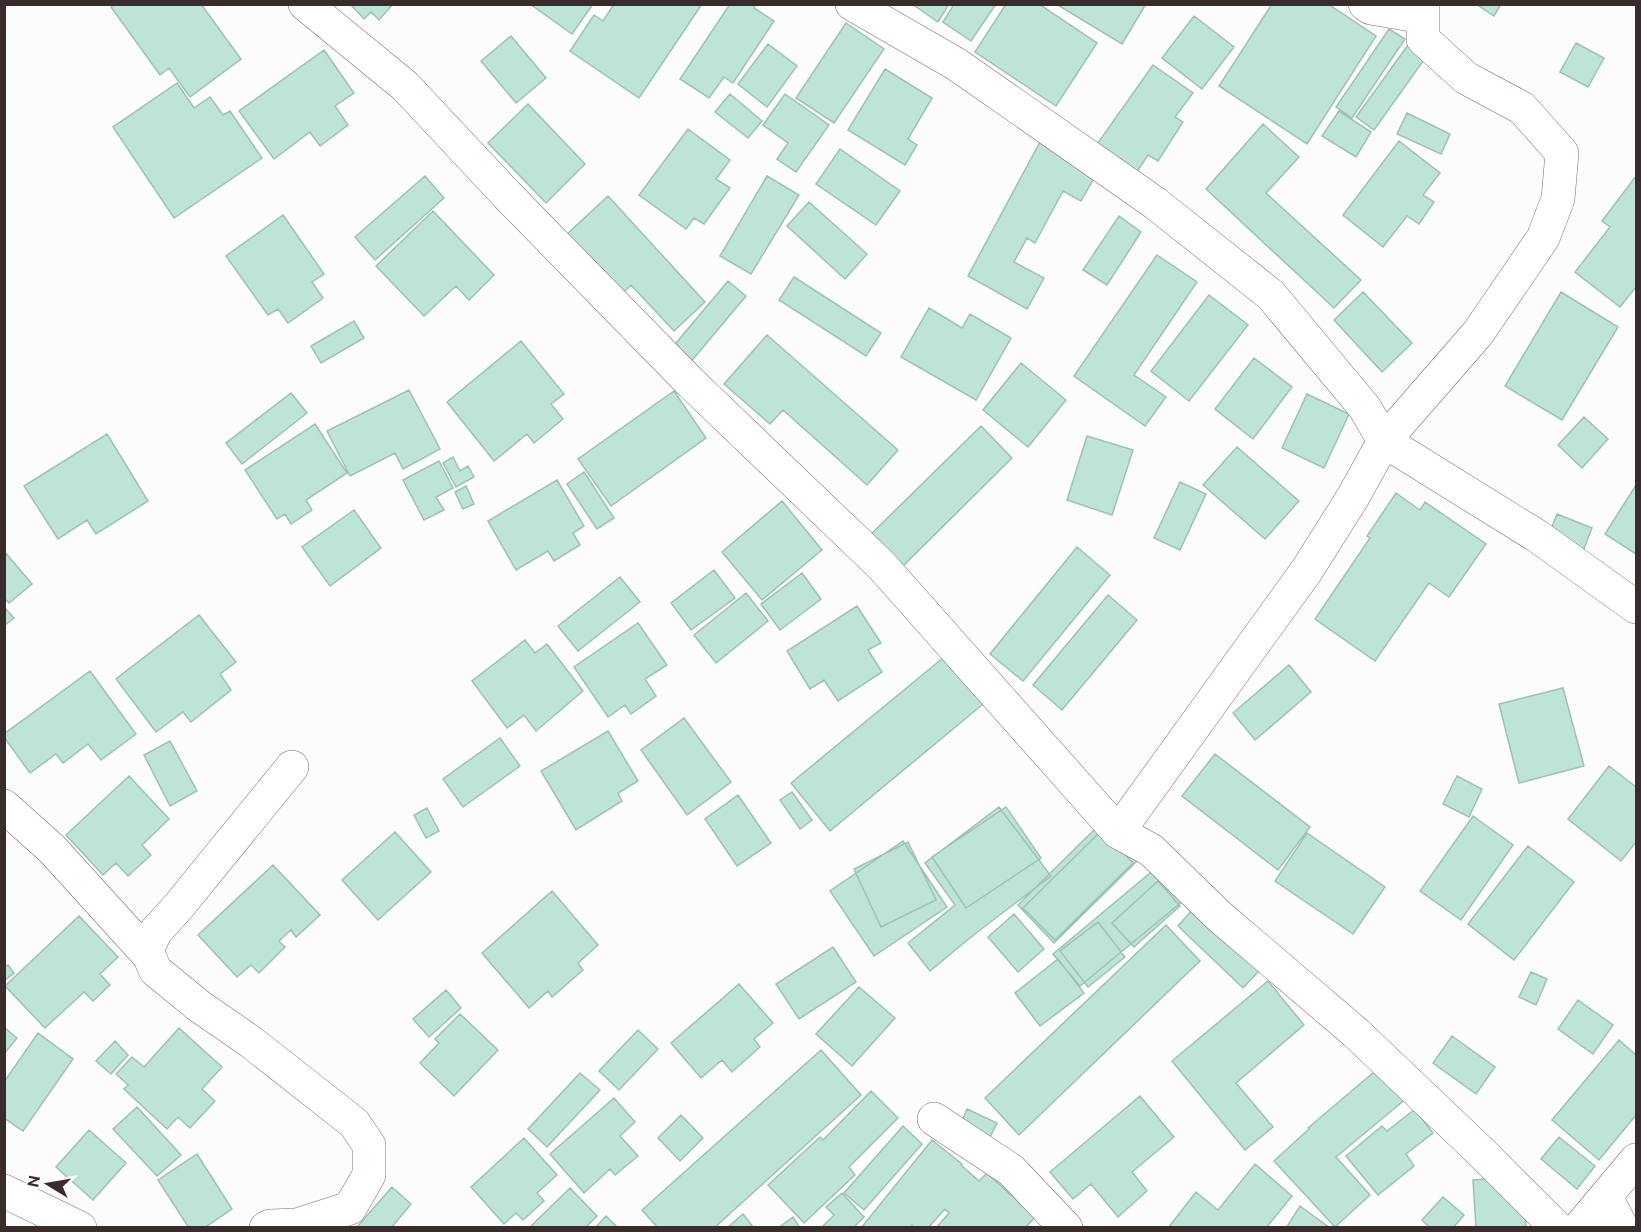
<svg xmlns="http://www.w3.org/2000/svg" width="1641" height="1232" font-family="Ubuntu,sans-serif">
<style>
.building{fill:#bee4d6;stroke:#9cc2b4;stroke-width:1.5}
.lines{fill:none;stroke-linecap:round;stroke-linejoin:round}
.minor-casing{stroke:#89676a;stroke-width:34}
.minor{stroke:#fff;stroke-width:33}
</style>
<rect width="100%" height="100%" fill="#fcfcfc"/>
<!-- building -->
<path class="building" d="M114 4H201L241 59 190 97 169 68 160 75 111 7Z
M350 4H393L379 20 371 12 364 19Z
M530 4H593L572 34Z
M614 4H702L639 98 570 51 594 15 603 21Z
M730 4H756L754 8 774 21 733 83 724 77 709 98 680 79Z
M912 4H949L938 22Z
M954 4H996L971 41 943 22Z
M1006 4H1039L1097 43 1056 106 975 52Z
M1056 4H1146L1122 44Z
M1272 4H1328L1376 36 1307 144 1219 86Z
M1476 4H1501L1494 16Z
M1194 16 1234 47 1202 89 1162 58Z
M846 23 884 49 834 123 796 98Z
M1389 29 1405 39 1352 118 1336 107Z
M511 36 546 78 516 103 481 61Z
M1413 38 1431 50 1374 130 1356 117Z
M1576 43 1604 58 1588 87 1560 72Z
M768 44 797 66 767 107 738 84Z
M324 50 354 93 335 106 348 125 320 146 310 132 274 159 239 111Z
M1153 65 1193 93 1175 117 1183 122 1158 161 1148 155 1135 175 1095 147Z
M885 69 932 98 908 139 917 145 905 165 848 130Z
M177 83 194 108 210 97 223 115 230 111 262 158 174 218 113 127Z
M730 94 762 121 748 138 715 112Z
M785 94 829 125 796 172 777 159 788 143 763 125Z
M528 104 585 164 546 203 488 143Z
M1339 111 1371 132 1356 157 1322 136Z
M1407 113 1450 134 1441 154 1397 134Z
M1263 124 1299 157 1266 193 1361 280 1334 308 1206 189Z
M688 129 730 160 716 179 730 188 704 224 694 218 686 229 639 195Z
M1399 141 1440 173 1423 195 1434 202 1419 224 1407 216 1383 247 1343 215Z
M1040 142 1097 173 1081 201 1063 191 1035 243 1027 238 1014 262 1044 278 1027 309 968 276Z
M840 149 900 191 876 225 816 184Z
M425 176 444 198 375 260 355 237Z
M767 176 799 195 751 274 720 256Z
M1636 176V287L1620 307 1575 272 1610 227 1602 221Z
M608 196 705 302 674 331 631 285 620 296 565 236Z
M809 202 867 254 845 279 787 226Z
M433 211 494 275 469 300 456 286 424 316 376 266Z
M283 215 324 274 312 282 323 298 288 323 278 309 268 315 226 256Z
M1119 216 1141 232 1107 285 1083 270Z
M1157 255 1197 282 1134 375 1166 397 1145 426 1074 376Z
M794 277 881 333 866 356 779 300Z
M728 281 746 296 689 364 671 349Z
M1363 292 1412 343 1382 372 1334 320Z
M1561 292 1618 327 1562 420 1505 386Z
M1209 295 1248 325 1189 401 1151 371Z
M929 308 962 328 970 314 1011 338 976 400 901 357Z
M354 321 364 338 321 363 311 346Z
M767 335 898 450 867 485 783 410 770 424 724 384Z
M521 341 564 394 551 404 563 419 534 443 527 434 494 461 447 402Z
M1254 358 1292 387 1253 439 1215 409Z
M1021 363 1066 400 1028 447 983 410Z
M409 390 440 449 403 469 395 453 350 476 327 431Z
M674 391 706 438 611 506 578 459Z
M291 393 307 413 242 464 226 443Z
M1307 394 1349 414 1324 468 1282 448Z
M1584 417 1608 439 1582 468 1558 445Z
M315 424 347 473 306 500 312 510 291 524 285 514 277 519 245 470Z
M981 426 1012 458 896 573 864 541Z
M107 434 148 501 96 534 87 520 58 539 24 486Z
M1087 436 1133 450 1112 515 1067 500Z
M1237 447 1299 501 1265 539 1203 485Z
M453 457 460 471 468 466 474 477 456 487 443 463Z
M439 461 453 488 436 497 444 510 424 520 403 480Z
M584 472 614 518 597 529 567 484Z
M557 480 584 526 573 533 580 545 554 561 548 551 516 570 488 521Z
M1180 482 1206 494 1180 550 1154 538Z
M1636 485V554L1605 534Z
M466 486 474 504 463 509 455 492Z
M1396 493 1420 510 1425 502 1486 544 1449 597 1429 583 1375 661 1315 619 1370 538 1367 536Z
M782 501 822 550 762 600 722 552Z
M354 510 381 548 330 586 302 547Z
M1557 514 1592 528 1580 559 1545 544Z
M1077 547 1110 575 1023 681 990 654Z
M4 551 32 584 9 603 4 598Z
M714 570 735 598 691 630 671 603Z
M802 573 821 599 780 630 761 604Z
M620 577 640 602 578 651 558 626Z
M746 593 768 621 716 663 694 635Z
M1108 595 1137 620 1062 710 1033 685Z
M857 606 881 643 868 650 882 672 838 701 824 680 810 689 787 651Z
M4 607 14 618 4 626Z
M199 615 236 662 220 674 231 690 191 722 183 712 156 732 116 679Z
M638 623 667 665 645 679 656 696 631 714 625 705 608 717 574 667Z
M525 640 535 653 547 644 583 691 536 731 524 715 507 728 472 681Z
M949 653 988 700 830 831 791 783Z
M1289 665 1311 692 1255 740 1233 713Z
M90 671 136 734 101 760 88 744 63 763 56 754 30 773 4 737V734Z
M1563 688 1584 766 1519 783 1499 704Z
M684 718 731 782 687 815 641 750Z
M608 731 638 781 618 793 622 801 576 830 541 771Z
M500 738 520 766 463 807 443 779Z
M170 741 197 791 170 806 144 755Z
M1215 754 1310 827 1278 870 1182 796Z
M1609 766 1636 787V842L1621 861 1568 819Z
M129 776 169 819 142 845 151 855 128 876 116 863 103 875 66 835Z
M1457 776 1482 789 1469 817 1443 804Z
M792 792 812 820 800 829 780 800Z
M738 795 771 843 737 866 705 819Z
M999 807 1051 876 976 933 930 971 908 943 955 905 925 863Z
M1006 807 1041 858 966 908 932 857Z
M427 808 439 831 426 838 414 815Z
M1473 816 1513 845 1461 920 1420 891Z
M1103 821 1140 858 1054 943 1018 905Z
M1102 830 1133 863 1055 940 1023 908Z
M395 832 431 872 378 920 342 880Z
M1307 833 1385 887 1353 934 1275 881Z
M903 841 947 907 874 956 830 891Z
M908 842 936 900 881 927 854 869Z
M1528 846 1574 882 1514 960 1468 924Z
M273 865 320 915 296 937 291 930 279 941 285 947 259 973 251 965 237 977 198 935Z
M1156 868 1183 901 1080 986 1053 954Z
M1158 881 1180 906 1134 947 1112 923Z
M552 891 598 945 578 963 583 970 552 997 548 991 529 1008 482 953Z
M1195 907 1274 955 1243 988 1178 926Z
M1014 914 1044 949 1018 972 988 937Z
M79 916 118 957 100 974 110 985 93 1001 84 992 45 1028 5 986Z
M1098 922 1125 957 1088 987 1060 951Z
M1166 925 1200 961 1019 1135 985 1098Z
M833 947 856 982 799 1019 776 984Z
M1058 959 1084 993 1040 1026 1015 993Z
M8 965 14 973 4 981V967Z
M1531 972 1547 979 1536 1005 1519 997Z
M1268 981 1304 1025 1236 1083 1273 1127 1245 1150 1172 1061Z
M739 984 773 1023 754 1039 760 1047 732 1072 722 1060 701 1078 671 1043Z
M859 987 895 1018 852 1066 816 1034Z
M446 990 461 1008 429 1037 413 1019Z
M1578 1000 1613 1025 1593 1054 1558 1029Z
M460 1014 498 1050 454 1096 420 1063 439 1043 435 1039Z
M4 1027 17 1038 4 1054Z
M179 1028 222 1067 202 1089 215 1101 190 1128 178 1117 167 1129 124 1089 128 1085 116 1074 132 1057 144 1067Z
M638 1030 658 1049 619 1090 599 1071Z
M38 1033 73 1059 23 1131 4 1118V1082Z
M1452 1036 1495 1067 1476 1094 1433 1063Z
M1619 1040 1636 1055V1115L1599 1160 1552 1120Z
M115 1041 128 1055 111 1074 96 1061Z
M821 1050 861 1095 714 1228H658L642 1210Z
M1381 1066 1407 1098 1336 1157 1370 1195 1335 1227 1274 1161 1309 1129 1308 1128Z
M580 1073 600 1090 547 1147 528 1129Z
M871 1091 898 1118 849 1167 855 1175 804 1223 768 1185 820 1137 823 1140Z
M1140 1096 1174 1137 1132 1172 1147 1191 1118 1217 1091 1184 1073 1199 1050 1172Z
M614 1098 635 1122 620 1136 638 1156 615 1175 610 1169 584 1193 550 1154Z
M137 1107 181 1155 157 1176 113 1129Z
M967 1109 997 1123 988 1141 959 1128Z
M1415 1109 1433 1133 1406 1154 1414 1166 1378 1195 1346 1156 1382 1126 1387 1131Z
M681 1115 703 1138 680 1161 658 1138Z
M903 1126 922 1144 864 1210 844 1193Z
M89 1130 126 1163 93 1200 56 1167Z
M1559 1137 1595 1166 1577 1189 1541 1159Z
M524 1138 557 1175 537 1193 544 1201 523 1220 516 1213 504 1224 471 1187Z
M932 1140 962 1164 961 1165 979 1181 987 1173 1035 1217 1025 1228H936L949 1213 945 1209 928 1228H914L912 1225 910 1228H861Z
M197 1154 232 1209 204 1228H189L158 1180Z
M1255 1164 1292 1196 1266 1228H1168L1196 1192 1218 1210Z
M1523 1176 1526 1228H1476L1473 1180Z
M392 1187 411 1204 391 1228 357 1227Z
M570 1188 597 1216 585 1228H529Z
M842 1193 864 1217 853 1228H821L834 1215 826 1207Z
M1443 1197 1464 1215 1453 1228H1430L1422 1220Z
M1300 1206 1330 1228H1286Z
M743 1214 754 1228H727Z
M606 1216 618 1228H595Z
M793 1217 800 1228H778Z"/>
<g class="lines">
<!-- minor casing -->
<g class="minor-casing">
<path id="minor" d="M305 4 405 86 507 195 690 382 882 566 1118 832
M852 4 956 64 1155 203 1271 295 1365 408 1384 441 1353 497 1307 570 1118 832 1151 850 1219 916 1356 1033 1480 1151 1557 1228
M1365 4 1371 8 1423 17
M1423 4V39L1466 78 1522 108 1562 153 1558 199 1543 238 1478 333 1384 441 1537 536 1636 607
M4 806 52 849 150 957
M934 1119 1011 1170 1066 1228
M4 1191 80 1228
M1606 1197 1622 1228
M266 1228 270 1226 297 1225 350 1208 369 1175V1145L354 1123 251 1042 199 1006 155 970 147 950 156 931 178 907 292 767
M1579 1228 1636 1160"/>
</g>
<!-- minor -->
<use href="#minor" class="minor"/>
</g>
<!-- border -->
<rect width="1641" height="1232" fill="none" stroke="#3a2b2d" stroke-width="12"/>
<!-- north arrow -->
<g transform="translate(48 1184) rotate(281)" stroke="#fcfcfc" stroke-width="4.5" paint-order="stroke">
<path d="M0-4.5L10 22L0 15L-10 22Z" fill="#3a2b2d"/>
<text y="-9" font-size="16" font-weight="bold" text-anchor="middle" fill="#3a2b2d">N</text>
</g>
</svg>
